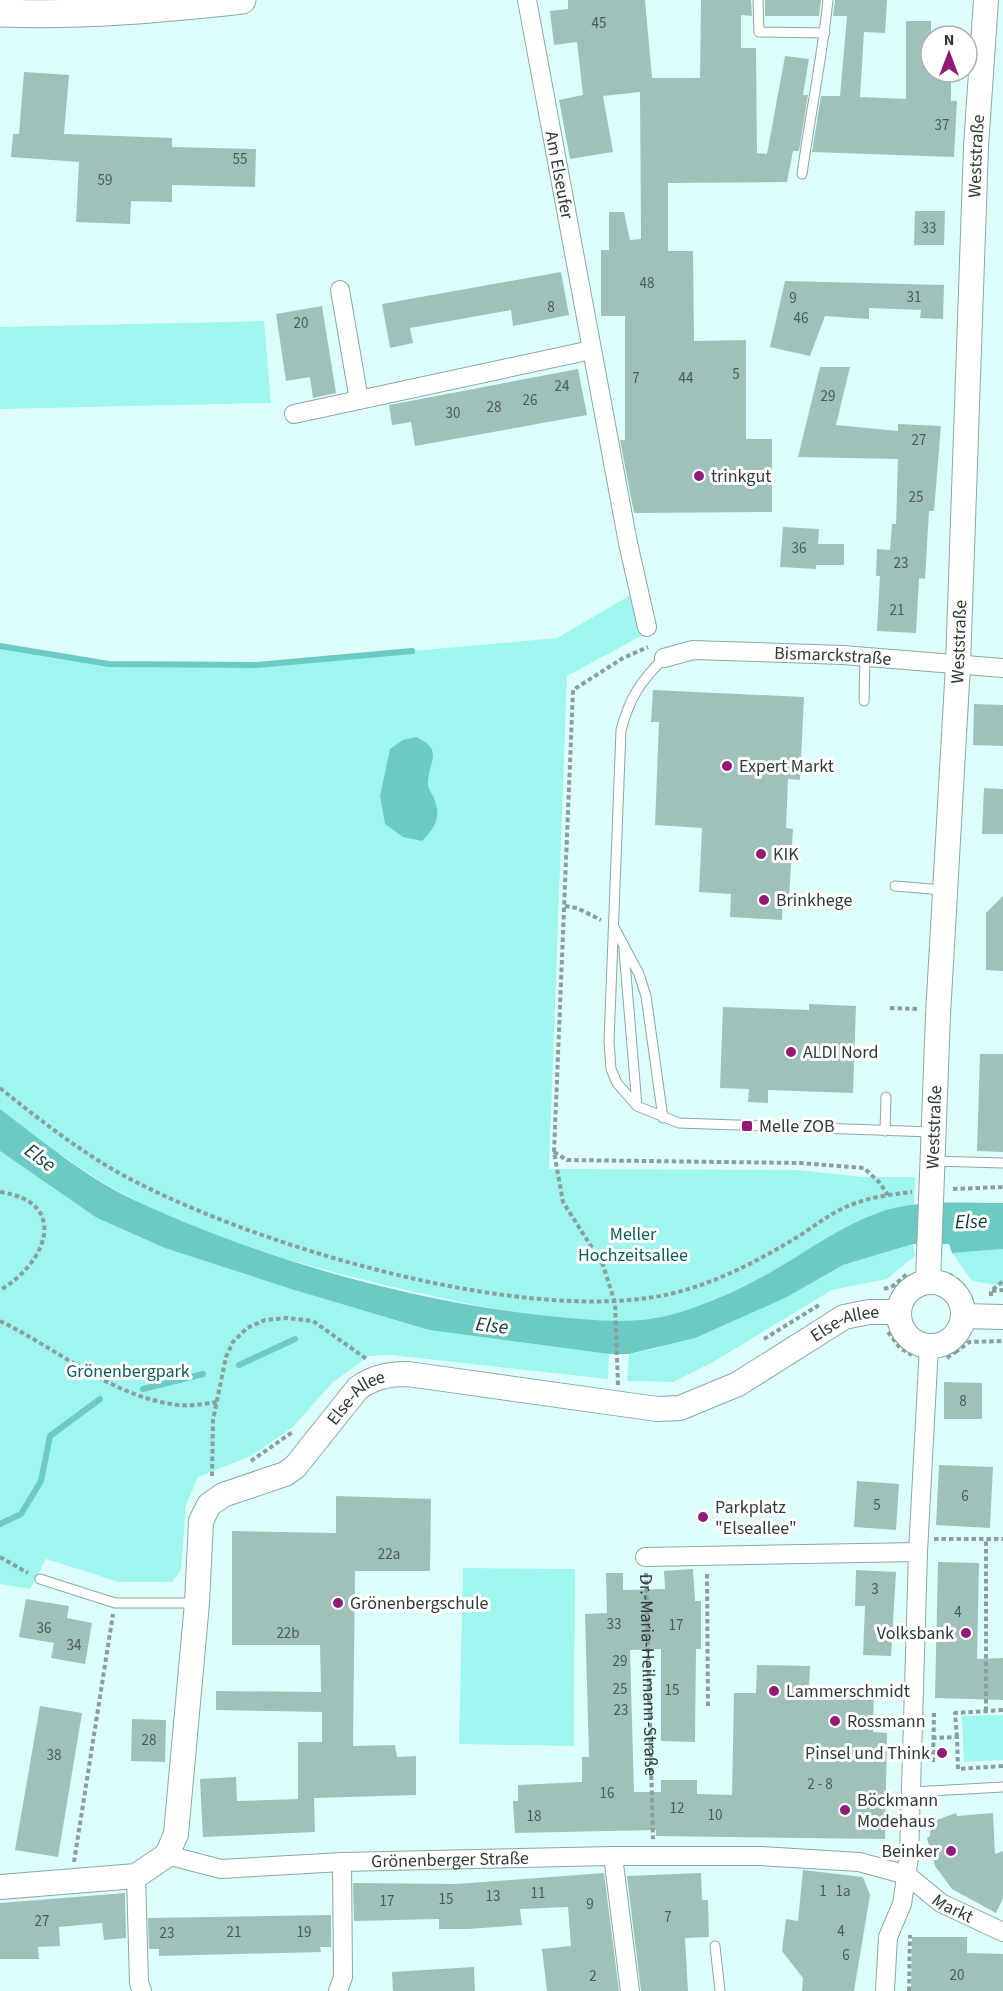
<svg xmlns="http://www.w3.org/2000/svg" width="1003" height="1991" font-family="'Source Sans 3',sans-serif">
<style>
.green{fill:#9ff6ef}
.water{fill:#6bcac3}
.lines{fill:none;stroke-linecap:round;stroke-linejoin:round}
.stream{stroke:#6bcac3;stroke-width:6}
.building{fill:#a0c0bc}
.service-casing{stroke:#89a8a5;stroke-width:11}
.minor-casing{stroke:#89a8a5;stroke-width:20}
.tertiary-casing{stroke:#89a8a5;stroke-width:26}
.secondary-casing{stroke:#89a8a5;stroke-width:29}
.path{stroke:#889f9d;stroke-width:4;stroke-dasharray:4.5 3;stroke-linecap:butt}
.service{stroke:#fff;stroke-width:9}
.minor{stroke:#fff;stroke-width:18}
.tertiary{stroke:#fff;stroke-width:24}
.secondary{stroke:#fff;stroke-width:27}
.poi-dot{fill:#921b78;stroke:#fff;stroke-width:2}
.labels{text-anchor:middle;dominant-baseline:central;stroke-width:6;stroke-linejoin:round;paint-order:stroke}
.number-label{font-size:15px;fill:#4a5c5a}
.street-label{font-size:18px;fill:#2e3b3a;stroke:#fff}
.poi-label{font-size:18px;fill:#2e3b3a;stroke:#fff;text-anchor:start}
.park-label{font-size:18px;fill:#0a5e5a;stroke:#fff}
.water-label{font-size:20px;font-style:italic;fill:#0c3a37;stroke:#fff}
</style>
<rect width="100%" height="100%" fill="#defefb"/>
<!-- green -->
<path class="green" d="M264 321 271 403 0 409V327Z
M634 593 641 636 567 676 549 1169 798 1170 862 1177H915L914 1205C904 1207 891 1208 880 1212 862 1218 845 1231 828 1240 779 1267 731 1297 677 1313 607 1334 507 1312 437 1297 335 1274 224 1247 131 1198 84 1174 42 1141 0 1109V646L109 664 257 665 557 638Z
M0 1151 97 1218 165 1248 291 1289 429 1330 609 1354 608 1379 391 1355 369 1356 332 1383 293 1427 251 1456 198 1477 186 1505 181 1570 172 1582H119L46 1559 30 1589 0 1584Z
M913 1244 915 1256 887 1279 832 1290 713 1362 673 1382 627 1381 629 1354 654 1349 787 1297 843 1265Z
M1003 1249V1286L972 1281 952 1253Z
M463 1568 575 1569 574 1746 459 1744Z
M1003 1715V1760L964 1762 962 1716Z"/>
<!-- water -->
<path class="water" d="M416 737C445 750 428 762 428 783 428 789 431 792 433 796 442 816 436 827 422 841L403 837 385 824 380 796 390 749 403 740Z
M0 1109C43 1141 85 1177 134 1200 261 1259 409 1301 548 1316 591 1320 635 1326 677 1313 711 1303 745 1287 776 1269 809 1250 843 1225 880 1212 918 1199 963 1203 1003 1203V1249L952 1253 949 1244H913L843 1265 787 1297 695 1338 629 1354H609L429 1330 291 1289 165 1248 97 1218 0 1151Z"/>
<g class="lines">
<!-- stream -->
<path class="stream" d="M0 646 109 664 257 665 412 651
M239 1365 295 1339
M143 1389 203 1374
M0 1524 21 1514 41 1481 50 1436 100 1399"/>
</g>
<!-- building -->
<path class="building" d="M568 0H645L652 78H700L701 0H751L752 16 741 15V48H756L757 153 767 154 785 56 809 59 803 95H808L799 151H793L787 182 668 183V251H693L694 341 746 340V439H772V512L634 513 620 440H625V316H601V250H609V212H624L630 240 641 239 640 92 603 96 613 152 570 159 559 100 583 95 577 42 554 45 550 11 568 9Z
M765 0H821L819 16H765Z
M835 0H887L885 33 864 32 860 97 906 99V21H931V72H951V101H957L954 157 812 152 821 96H840L847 16H833Z
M24 72 69 75 64 134 172 138V147L256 149 255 187 172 185V202L131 201 130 224 76 222 79 162 11 157 13 134H19Z
M915 211H945L944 245H914Z
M561 272 569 315 513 326 511 310 410 328 413 343 390 348 382 304Z
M785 281 944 285 943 319 920 318 921 310 869 308V319L825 316 810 356 770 347Z
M322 306 336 393 313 398 310 377 286 381 276 314Z
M820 367H850L836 425 898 431V424L941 426 934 511H929L925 579 919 578 916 633 877 631 880 576H876L877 549 890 550 892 524H896L898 459 798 457Z
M578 369 587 415 415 446 411 422 392 425 389 405Z
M783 527 819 529 818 544H844V565H816V569L780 567Z
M653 690 804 697 800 780 788 779 786 828 793 829 789 898H783L782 920 730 917 731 894 699 892 702 828 655 825 659 722H651Z
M974 704 1003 705V746L973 745Z
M984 788 1003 789V834H982Z
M1003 896V971L986 970V913Z
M809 1004 856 1006 853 1093 768 1090V1103L748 1102 749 1089 720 1088 723 1007 809 1010Z
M980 1054H1003V1152L977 1151Z
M944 1382 982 1383V1419H944Z
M939 1465 993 1467 990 1528 936 1525Z
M857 1481 899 1484 896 1530 854 1527Z
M336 1496 431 1499 430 1571H355L353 1746 395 1745 397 1757 416 1756V1795L314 1798 315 1832 203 1837 200 1779 236 1777 237 1801 298 1799V1742H322V1712L216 1710V1691L321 1692 320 1645H232V1531L336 1533Z
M938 1562 979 1563 977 1659 1003 1658V1700L935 1698Z
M693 1569 695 1601H701V1649H696L695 1742 661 1741V1649L630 1650 634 1792H661V1780H697V1794L732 1795 734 1693H756L757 1665 810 1666 809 1689 874 1690 873 1732 887 1733 885 1839 656 1836V1830L515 1833 513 1801H518V1785L582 1782V1757H589L585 1614 607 1613 606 1573H623V1590L665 1589 664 1571Z
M856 1570 896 1572 891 1656 863 1655 865 1606H855Z
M26 1599 69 1606 67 1618 92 1623 85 1664 51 1658 54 1643 19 1637Z
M40 1706 82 1713 58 1857 15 1850Z
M132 1719 166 1720 165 1762 131 1761Z
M956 1813 957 1816 993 1813 995 1854 1003 1851V1898L996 1913 952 1889 935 1866 927 1838 930 1836 931 1822Z
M803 1870 863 1877 870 1895 854 1991H802L803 1978 782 1951 786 1919 798 1921Z
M604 1873 619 1991H547L542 1949 571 1946 568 1907 520 1909 522 1925 468 1929H439V1919L354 1921 353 1883 456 1884Z
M701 1873 702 1900H708L709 1937 685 1938 688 1991H641L627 1876Z
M125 1893 126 1938 104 1940 102 1923 59 1927 60 1946 38 1947 39 1959H0V1903Z
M331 1915V1947H320L321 1952 159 1956V1949H149L148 1918Z
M912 1937H967V1953L1003 1954V1991H911Z
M474 1967 475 1991H393L392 1972Z"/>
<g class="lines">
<!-- service casing -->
<g class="service-casing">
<path id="service" d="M758 0 759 32 825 33
M802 174C810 116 822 59 828 0
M664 658C640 682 630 697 621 730L609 1042 611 1069 617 1083 637 1106 679 1123 932 1132
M864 701 865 657
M895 886 943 890
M614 927 639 974 646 996 663 1118
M624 950 637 1106
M885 1131 886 1097
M933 1161 1003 1163
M40 1579 115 1603H195
M912 1792 1003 1787
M715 1946 720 1991"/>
</g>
<!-- minor casing -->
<g class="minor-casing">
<g id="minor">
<path id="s2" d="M527 0 628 543 647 627"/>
<path d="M340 290 359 400"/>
<path d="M294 414 591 350"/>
<path id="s3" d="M664 658 693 650 843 655 1003 668"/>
<path d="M645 1557 918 1552"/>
<path id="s4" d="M167 1855 221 1869 342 1862 613 1856H760L859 1862 907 1875 941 1903 1003 1932"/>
<path d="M613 1856 630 1991"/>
<path d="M136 1876 139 1983 142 1991"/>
<path d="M338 1991 343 1977 342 1862"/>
<path d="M885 1991 888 1937 902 1904 909 1857 918 1552 929 1346"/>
</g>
</g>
<!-- tertiary casing -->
<g class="tertiary-casing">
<g id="tertiary">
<path id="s5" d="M928 1281 938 1015 958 665 976 146 986 0"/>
<circle cx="931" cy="1314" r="32"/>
<path d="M963 1316 1003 1317"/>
<path id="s6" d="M0 1887 136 1876 167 1855 176 1834 197 1603 201 1521 209 1505 223 1495 285 1474 295 1467 358 1388C374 1377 388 1374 408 1374L657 1409 680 1408 738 1384 844 1317 869 1312H899"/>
</g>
</g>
<!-- secondary casing -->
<g class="secondary-casing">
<path id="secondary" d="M0 13C82 16 161 9 242 0"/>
</g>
<!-- path -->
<g class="path">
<path d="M565 906 577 908 601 920"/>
<path d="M890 1008 917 1009"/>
<path d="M0 1088C36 1117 72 1145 112 1169 241 1243 528 1329 674 1293 718 1282 760 1260 799 1236 819 1223 836 1209 859 1202 876 1196 895 1194 912 1192"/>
<path d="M554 1152 567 1160 800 1163 864 1168 879 1182 888 1195"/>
<path d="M953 1189 1003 1187"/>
<path d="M0 1192C71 1202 46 1264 0 1290"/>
<path d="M949 1274 961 1283 968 1294"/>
<path d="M884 1289 893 1286 907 1274"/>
<path d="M992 1291 1003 1290"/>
<path d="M991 1296V1291L1003 1281"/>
<path d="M0 1321C56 1348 109 1394 171 1404 186 1407 203 1404 218 1402"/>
<path d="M888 1332 900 1348 912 1355"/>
<path d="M764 1339 819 1305"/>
<path d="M956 1349 957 1351 969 1342 1003 1341"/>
<path d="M946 1354 953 1351 966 1336"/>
<path d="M947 1358 957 1351"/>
<path d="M618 1385 615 1303 603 1265 563 1202 554 1152 573 690 623 658 648 647"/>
<path d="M251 1461 294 1431"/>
<path d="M212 1476 213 1420 226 1357 233 1342 247 1328 265 1320 287 1318 313 1321 368 1360"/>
<path d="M934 1539H1003"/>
<path d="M0 1557 28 1573"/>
<path id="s1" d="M646 1573 653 1839"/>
<path d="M707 1574 708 1708"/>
<path d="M986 1711V1539"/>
<path d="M957 1737 955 1713 1003 1710"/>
<path d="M932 1738 957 1737 958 1769 1003 1766"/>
<path d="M933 1762 934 1713"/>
<path d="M74 1862 113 1614"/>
<path d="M909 1991 910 1935"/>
</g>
<!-- service -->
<use href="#service" class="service"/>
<!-- minor -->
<use href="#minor" class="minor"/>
<!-- tertiary -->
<use href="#tertiary" class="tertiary"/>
<!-- secondary -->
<use href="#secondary" class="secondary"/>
</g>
<!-- markers -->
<g class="poi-dot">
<circle cx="699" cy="476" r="6"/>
<circle cx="727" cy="766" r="6"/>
<circle cx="761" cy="854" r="6"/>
<circle cx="764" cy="900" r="6"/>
<circle cx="791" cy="1052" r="6"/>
<rect x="741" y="1120" width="12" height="12" rx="3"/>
<circle cx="703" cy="1517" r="6"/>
<circle cx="338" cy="1603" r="6"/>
<circle cx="966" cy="1633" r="6"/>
<circle cx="774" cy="1691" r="6"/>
<circle cx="835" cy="1721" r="6"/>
<circle cx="942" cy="1753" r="6"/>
<circle cx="845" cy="1810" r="6"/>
<circle cx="951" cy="1851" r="6"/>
</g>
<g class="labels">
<!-- number labels -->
<g class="number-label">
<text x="599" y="23">45</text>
<text x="942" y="125">37</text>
<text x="240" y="159">55</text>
<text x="105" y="180">59</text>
<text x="929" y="228">33</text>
<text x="647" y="283">48</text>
<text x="914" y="297">31</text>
<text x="793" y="298">9</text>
<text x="551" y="307">8</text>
<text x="801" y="318">46</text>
<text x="301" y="323">20</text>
<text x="736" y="374">5</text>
<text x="636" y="378">7</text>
<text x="686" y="378">44</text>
<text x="562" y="386">24</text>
<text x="828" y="396">29</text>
<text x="530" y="400">26</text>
<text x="494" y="407">28</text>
<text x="453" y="413">30</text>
<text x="919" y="440">27</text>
<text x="916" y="497">25</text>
<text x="799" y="548">36</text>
<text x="901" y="563">23</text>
<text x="897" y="610">21</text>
<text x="963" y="1401">8</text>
<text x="965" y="1496">6</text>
<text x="877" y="1505">5</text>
<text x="389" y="1554">22a</text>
<text x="875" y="1589">3</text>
<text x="958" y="1612">4</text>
<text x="614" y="1624">33</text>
<text x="676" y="1625">17</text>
<text x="44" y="1628">36</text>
<text x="288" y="1633">22b</text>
<text x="74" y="1645">34</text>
<text x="620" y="1661">29</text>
<text x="620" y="1689">25</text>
<text x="672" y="1690">15</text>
<text x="621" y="1710">23</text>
<text x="149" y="1740">28</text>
<text x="54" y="1755">38</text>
<text x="820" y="1784">2 - 8</text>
<text x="607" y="1793">16</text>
<text x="677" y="1808">12</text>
<text x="715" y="1815">10</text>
<text x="534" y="1816">18</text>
<text x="823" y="1891">1</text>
<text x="843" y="1891">1a</text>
<text x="538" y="1893">11</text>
<text x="493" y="1896">13</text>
<text x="446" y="1899">15</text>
<text x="387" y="1901">17</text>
<text x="590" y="1904">9</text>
<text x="668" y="1917">7</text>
<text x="42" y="1921">27</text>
<text x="841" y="1931">4</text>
<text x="234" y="1932">21</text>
<text x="304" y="1932">19</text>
<text x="167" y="1933">23</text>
<text x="846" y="1955">6</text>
<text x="957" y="1975">20</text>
<text x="593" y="1976">2</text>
</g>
<!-- street labels -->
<g class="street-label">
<text stroke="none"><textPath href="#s5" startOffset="1126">Weststraße</textPath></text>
<text stroke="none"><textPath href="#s2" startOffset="178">Am Elseufer</textPath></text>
<text stroke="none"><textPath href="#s5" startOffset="640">Weststraße</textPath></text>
<text stroke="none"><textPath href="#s3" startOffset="170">Bismarckstraße</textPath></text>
<text stroke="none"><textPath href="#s5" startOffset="154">Weststraße</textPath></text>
<text stroke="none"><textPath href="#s6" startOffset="1239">Else-Allee</textPath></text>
<text stroke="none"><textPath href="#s6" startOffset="717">Else-Allee</textPath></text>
<text stroke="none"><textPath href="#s1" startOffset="102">Dr.-Maria-Heilmann-Straße</textPath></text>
<text stroke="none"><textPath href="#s4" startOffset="285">Grönenberger Straße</textPath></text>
<text stroke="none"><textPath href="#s4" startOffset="801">Markt</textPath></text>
</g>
<!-- poi labels -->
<g class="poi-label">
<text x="711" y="476">trinkgut</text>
<text x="739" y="766">Expert Markt</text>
<text x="773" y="854">KIK</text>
<text x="776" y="900">Brinkhege</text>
<text x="803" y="1052">ALDI Nord</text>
<text x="759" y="1126">Melle ZOB</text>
<text x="715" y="1507">Parkplatz<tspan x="715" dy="21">"Elseallee"</tspan></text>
<text x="350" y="1603">Grönenbergschule</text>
<text x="954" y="1633" text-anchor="end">Volksbank</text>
<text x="786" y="1691">Lammerschmidt</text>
<text x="847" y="1721">Rossmann</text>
<text x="930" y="1753" text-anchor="end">Pinsel und Think</text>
<text x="857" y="1800">Böckmann<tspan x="857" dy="21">Modehaus</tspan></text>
<text x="939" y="1851" text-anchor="end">Beinker</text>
</g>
<!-- park labels -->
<g class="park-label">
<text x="633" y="1234">Meller<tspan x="633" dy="21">Hochzeitsallee</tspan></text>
<text x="128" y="1371">Grönenbergpark</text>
</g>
<!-- water labels -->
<g class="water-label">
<text transform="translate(40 1158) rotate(37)">Else</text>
<text transform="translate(971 1222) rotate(-2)">Else</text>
<text transform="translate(492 1326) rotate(7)">Else</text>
</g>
</g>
<!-- north arrow -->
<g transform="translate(949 54)"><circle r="28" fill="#ffffff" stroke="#abb1b0" stroke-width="1.5"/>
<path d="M0-4.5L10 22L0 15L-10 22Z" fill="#921b78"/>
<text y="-9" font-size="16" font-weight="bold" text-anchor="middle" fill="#2e3b3a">N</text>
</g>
</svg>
